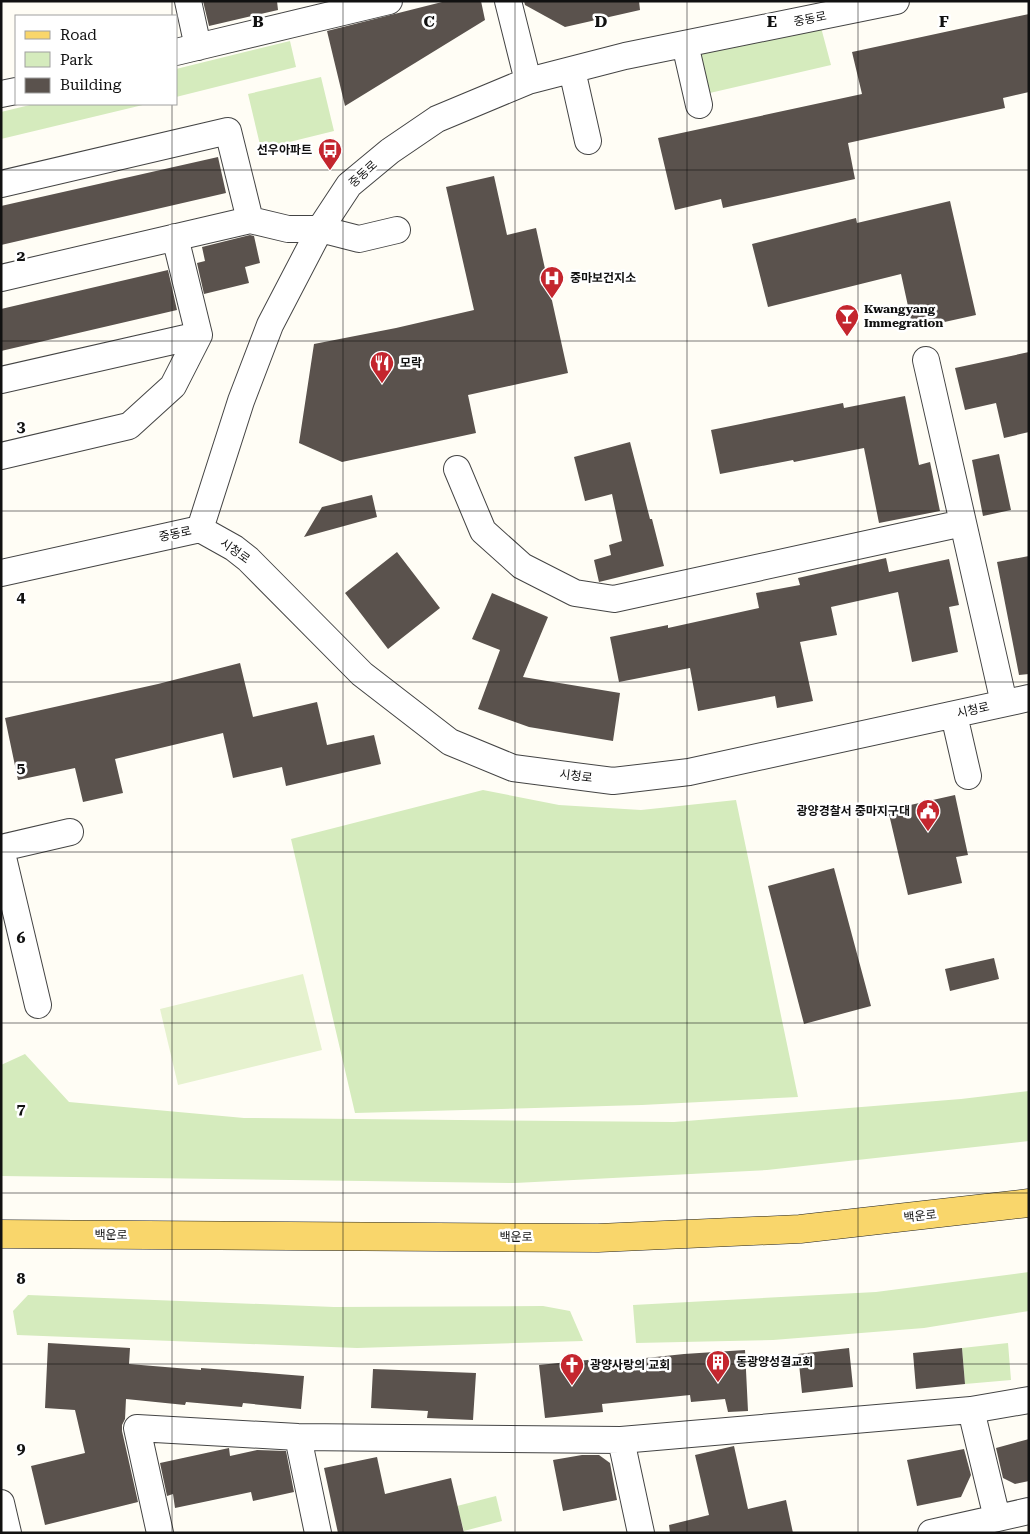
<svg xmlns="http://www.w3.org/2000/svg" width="1030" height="1534" font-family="'Roboto Serif','Noto Sans KR',serif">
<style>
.green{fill:#d5ebbd}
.pitch{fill:#e6f2cf}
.building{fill:#5a524d}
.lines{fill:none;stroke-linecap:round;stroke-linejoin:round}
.minor-casing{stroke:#444;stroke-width:28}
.major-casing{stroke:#222;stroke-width:29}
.minor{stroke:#fff;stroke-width:26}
.major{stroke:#f9d66b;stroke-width:28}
.grid{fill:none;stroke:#111;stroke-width:1;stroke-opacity:0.55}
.labels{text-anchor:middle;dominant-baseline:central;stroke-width:5;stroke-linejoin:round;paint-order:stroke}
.street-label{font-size:12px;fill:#111;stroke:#fff}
.poi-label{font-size:12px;font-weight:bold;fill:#111;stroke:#fff;text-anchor:start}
.grid-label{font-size:16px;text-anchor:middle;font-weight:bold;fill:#111;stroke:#fff;stroke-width:5;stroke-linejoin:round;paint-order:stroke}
</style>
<rect width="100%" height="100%" fill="#fffdf5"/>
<!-- green -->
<path class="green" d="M819 20 831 65 701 95 690 47Z
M290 41 296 67 176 97V69Z
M321 77 334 131 261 149 248 94Z
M34 104H147L1 139V112Z
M483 790 559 805 641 810 736 800 798 1097 642 1105 355 1113 291 839Z
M25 1054 69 1102 244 1118 674 1122 961 1099 1029 1091V1141L767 1170 515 1183 1 1176V1065Z
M1029 1272V1311L924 1328 773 1340 636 1343 633 1305 876 1292Z
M28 1295 334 1307 543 1306 570 1311 583 1341 357 1348 17 1335 13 1311Z
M1008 1343 1011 1380 965 1384 962 1348Z
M496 1496 502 1521 464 1531 457 1506Z"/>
<!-- pitch -->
<path class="pitch" d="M303 974 322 1050 178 1085 160 1009Z"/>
<!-- building -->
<path class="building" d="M203 1H277L278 10 209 26Z
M446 1H481L485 20 345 106 327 31Z
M524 1H639L640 10 565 27 525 5Z
M1029 14V92L1003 98 1005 108 848 143 855 179 723 208 721 199 675 210 658 138 862 94 852 52Z
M218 157 226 193 1 245V206Z
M494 176 507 235 536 228 568 373 468 395 476 433 342 462 299 443 314 344 396 328 474 310 446 187Z
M950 201 976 315 913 329 901 274 768 307 752 244 856 218 857 223Z
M250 235 254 236 260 263 245 267 249 283 204 294 197 263 205 261 202 247Z
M168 270 177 310 1 351V309Z
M1029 352V432L1004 438 996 403 965 410 955 368Z
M905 396 919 465 930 462 940 511 879 523 864 448 794 462 793 460 720 474 711 430 843 403 844 408Z
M630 442 650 519H652L664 566 599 582 594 560 611 555 609 545 622 541 612 494 585 501 574 457Z
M999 454 1011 510 983 516 972 460Z
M372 495 377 517 304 537 322 507Z
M397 552 440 608 388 649 345 593Z
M1029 556V674L1019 675 997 562Z
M886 558 889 572 949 559 959 605 949 607 958 652 912 662 898 592 831 607 837 635 800 642 813 701 777 708 775 696 698 711 690 668 619 682 610 637 668 625V628L759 608 756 593 800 585 798 578Z
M492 593 548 617 523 677 620 693 613 741 529 727 478 709 500 650 472 639Z
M240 663 253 717 317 702 327 745 374 735 381 764 286 786 282 767 233 778 223 733 115 759 123 793 83 802 75 768 18 780 5 718 158 684Z
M955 795 968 855 956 857 962 883 908 895 888 810Z
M834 868 871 1006 804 1024 768 886Z
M994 958 999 979 950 991 945 969Z
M48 1343 130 1348 129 1364 201 1370V1368L304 1376 301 1409 243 1403 242 1407 186 1402 185 1405 126 1399 125 1419 122 1425V1431L138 1502 45 1525 31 1466 85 1453 75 1410 45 1408Z
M849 1348 853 1387 802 1393 798 1354Z
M962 1348 965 1384 916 1389 913 1353Z
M745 1350 748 1411 728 1412 725 1399 691 1402 690 1395 602 1404 603 1412 545 1418 539 1365 597 1359 598 1363 684 1354Z
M373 1369 476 1373 473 1420 427 1418 428 1411 371 1408Z
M1029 1439V1481L1015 1484 1003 1478 996 1448Z
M734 1446 748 1509 786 1500 793 1533H670L669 1525 709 1515 695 1455Z
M229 1448 230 1456 257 1450 286 1451 294 1492 253 1501 251 1492 175 1508 173 1494 167 1496 160 1463Z
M964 1449 971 1475 961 1497 917 1506 907 1460Z
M582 1455H599L610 1463 617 1500 563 1511 553 1460Z
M377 1457 385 1494 451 1478 464 1533H338L324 1468Z"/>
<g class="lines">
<!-- minor casing -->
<g class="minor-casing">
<path id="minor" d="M188 1 198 47
M508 1 528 81
M685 44 699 105
M176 52 389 1
M572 70 588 141
M1 94 16 91
M1 184 228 131 250 220 288 229H320L359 239 397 230
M1 278 250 220
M926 360 1004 703
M1 380 199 335 175 237
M1 456 129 426 173 386 199 335
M457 469 483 531 522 566 575 593 614 599 963 523
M200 529 234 548 248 559 362 674 450 742 513 768 613 781 689 772 1029 698
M1 573 200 529 241 401 270 325 320 229 349 185 390 151 437 119 528 81 625 56 896 1
M954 715 968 776
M1 848 70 832
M1 849 38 1005
M971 1410 997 1518
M298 1437 318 1533
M621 1440 641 1533
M1 1503 8 1533
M160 1533 137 1428 298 1437 621 1440 971 1410 1029 1400
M931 1533 1029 1511"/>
</g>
<!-- major casing -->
<g class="major-casing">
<path id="major" d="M1 1234 598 1238 800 1229 1029 1203"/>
</g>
<!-- minor -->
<use href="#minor" class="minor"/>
<!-- major -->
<use href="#major" class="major"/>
</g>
<!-- grid -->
<path class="grid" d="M172 1V16M343 1V1533M515 1V1533M687 1V1533M858 1V1533M172 104V1533M1 170H1029M1 341H1029M1 511H1029M1 682H1029M1 852H1029M1 1023H1029M1 1193H1029M1 1364H1029"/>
<!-- icons -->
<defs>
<g id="bus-pin" transform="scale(1.25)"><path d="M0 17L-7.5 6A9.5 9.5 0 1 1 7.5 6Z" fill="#c4262e" stroke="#fff"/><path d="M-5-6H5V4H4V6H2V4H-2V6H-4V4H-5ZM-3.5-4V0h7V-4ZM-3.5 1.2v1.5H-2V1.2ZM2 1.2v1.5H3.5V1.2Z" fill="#fff"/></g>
<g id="hospital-pin" transform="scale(1.25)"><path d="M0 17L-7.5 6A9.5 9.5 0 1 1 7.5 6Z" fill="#c4262e" stroke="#fff"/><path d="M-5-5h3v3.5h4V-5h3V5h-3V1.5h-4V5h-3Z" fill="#fff"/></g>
<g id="bar-pin" transform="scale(1.25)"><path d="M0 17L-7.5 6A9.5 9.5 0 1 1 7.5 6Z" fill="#c4262e" stroke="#fff"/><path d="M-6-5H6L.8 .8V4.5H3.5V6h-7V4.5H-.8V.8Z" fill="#fff"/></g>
<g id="restaurant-pin" transform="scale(1.25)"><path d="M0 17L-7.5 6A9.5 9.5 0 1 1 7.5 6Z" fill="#c4262e" stroke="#fff"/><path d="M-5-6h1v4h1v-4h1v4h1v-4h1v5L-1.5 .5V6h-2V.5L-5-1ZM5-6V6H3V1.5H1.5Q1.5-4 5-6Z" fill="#fff"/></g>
<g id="civic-pin" transform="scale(1.25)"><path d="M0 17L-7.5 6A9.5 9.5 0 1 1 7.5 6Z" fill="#c4262e" stroke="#fff"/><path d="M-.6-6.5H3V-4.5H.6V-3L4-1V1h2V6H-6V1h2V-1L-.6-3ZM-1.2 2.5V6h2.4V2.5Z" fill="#fff"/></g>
<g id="building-pin" transform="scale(1.25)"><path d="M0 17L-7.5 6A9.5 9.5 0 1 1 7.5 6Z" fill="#c4262e" stroke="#fff"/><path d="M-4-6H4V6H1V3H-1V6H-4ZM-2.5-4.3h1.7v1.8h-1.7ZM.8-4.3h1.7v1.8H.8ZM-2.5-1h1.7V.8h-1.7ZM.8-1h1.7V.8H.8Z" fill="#fff"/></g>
<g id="church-pin" transform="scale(1.25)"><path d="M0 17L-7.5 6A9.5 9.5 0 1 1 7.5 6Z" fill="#c4262e" stroke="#fff"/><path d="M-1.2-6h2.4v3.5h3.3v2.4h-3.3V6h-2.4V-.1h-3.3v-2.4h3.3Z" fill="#fff"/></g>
</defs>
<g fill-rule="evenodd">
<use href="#bus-pin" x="330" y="150"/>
<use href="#hospital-pin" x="552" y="278"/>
<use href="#bar-pin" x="847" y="316"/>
<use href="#restaurant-pin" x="382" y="363"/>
<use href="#civic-pin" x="928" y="811"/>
<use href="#building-pin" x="718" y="1362"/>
<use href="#church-pin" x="572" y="1365"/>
</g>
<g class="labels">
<!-- street labels -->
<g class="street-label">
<text transform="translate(810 19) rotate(-11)">중동로</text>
<text transform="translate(363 174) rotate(-42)">중동로</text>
<text transform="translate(175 534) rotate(-12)">중동로</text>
<text transform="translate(235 551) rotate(35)">시청로</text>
<text transform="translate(973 710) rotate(-13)">시청로</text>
<text transform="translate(576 776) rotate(7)">시청로</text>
<text transform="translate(920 1216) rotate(-6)">백운로</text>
<text x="111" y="1235">백운로</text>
<text x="516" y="1237">백운로</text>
</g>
<!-- poi labels -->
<g class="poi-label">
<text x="312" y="150" text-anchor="end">선우아파트</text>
<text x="570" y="278">중마보건지소</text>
<text x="864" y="309">Kwangyang<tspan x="864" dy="14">Immegration</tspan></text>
<text x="400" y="363">모락</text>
<text x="910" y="811" text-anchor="end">광양경찰서 중마지구대</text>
<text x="736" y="1362">동광양성결교회</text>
<text x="590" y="1365">광양사랑의 교회</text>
</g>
</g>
<g class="grid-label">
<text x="258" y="27">B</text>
<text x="429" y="27">C</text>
<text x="601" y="27">D</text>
<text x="772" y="27">E</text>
<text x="944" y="27">F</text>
<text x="21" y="261">2</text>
<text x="21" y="432">3</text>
<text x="21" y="602">4</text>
<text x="21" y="773">5</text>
<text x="21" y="943">6</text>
<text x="21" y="1114">7</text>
<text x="21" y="1284">8</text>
<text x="21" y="1454">9</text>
</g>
<!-- border -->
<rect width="1030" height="1534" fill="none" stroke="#111111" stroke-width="5"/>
<!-- legend -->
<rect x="15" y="15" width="162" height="90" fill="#ffffff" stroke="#a0a0a0"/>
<rect x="25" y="31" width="25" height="8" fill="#f9d66b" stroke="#a0a0a0"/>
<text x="60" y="40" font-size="15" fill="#111111">Road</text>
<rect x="25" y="52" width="25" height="15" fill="#d5ebbd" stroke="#a0a0a0"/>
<text x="60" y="65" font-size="15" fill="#111111">Park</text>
<rect x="25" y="78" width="25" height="15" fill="#5a524d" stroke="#a0a0a0"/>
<text x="60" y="90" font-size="15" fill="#111111">Building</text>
</svg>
